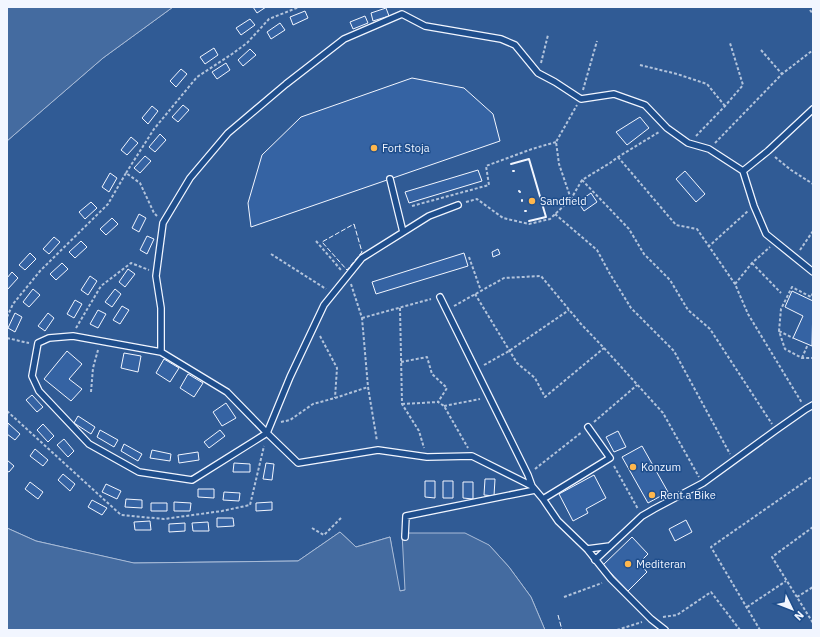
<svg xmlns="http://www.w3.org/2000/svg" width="820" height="637" font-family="'IBM Plex Sans',sans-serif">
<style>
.built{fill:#305b95;stroke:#a8bbd7}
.water{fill:#446ba0;stroke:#a8bbd7}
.building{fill:#3563a3;stroke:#f2f6ff}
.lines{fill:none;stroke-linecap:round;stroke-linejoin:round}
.lane-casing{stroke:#f2f6ff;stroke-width:8}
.path{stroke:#b3c4dc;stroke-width:2;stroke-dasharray:3 2;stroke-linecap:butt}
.lane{stroke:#1f4e8c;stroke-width:5.5}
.fence{stroke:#f2f6ff;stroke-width:1;stroke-dasharray:5 2;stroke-linecap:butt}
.wall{stroke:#f2f6ff;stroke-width:2}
.poi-dot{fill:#ffb74d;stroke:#1f4e8c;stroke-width:1.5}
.labels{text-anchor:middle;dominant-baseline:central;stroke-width:3;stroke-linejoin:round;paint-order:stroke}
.poi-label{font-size:11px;fill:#f2f6ff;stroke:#1f4e8c;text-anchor:start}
</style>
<rect width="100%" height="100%" fill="#1f4e8c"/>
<!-- built -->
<path class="built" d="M173 7H813V630H545L531 597 509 567 489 545 405 590 399 591 390 537 356 547 340 532 298 561 133 563 36 541 7 528V141L30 121 103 58Z"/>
<!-- water -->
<path class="water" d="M7 7H173L103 58 30 121 7 141Z
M7 528 36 541 134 563 298 561 340 532 356 547 390 537 400 591 405 590 402 533H465L489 545 509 567 531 597 545 630H7Z"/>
<!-- building -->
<path class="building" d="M253 7H266L257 13Z
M386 8 389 16 373 21 371 13Z
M305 11 308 18 293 25 290 17Z
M365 16 368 23 353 29 350 22Z
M250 19 255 25 241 35 236 28Z
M280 23 285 30 271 39 267 32Z
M214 48 218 55 205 64 200 57Z
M250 49 256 55 243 66 238 60Z
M226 63 230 70 217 79 212 72Z
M181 69 187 74 176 87 170 81Z
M412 78 464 88 493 114 500 141 251 227 248 203 262 155 301 117Z
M183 105 189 110 178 122 172 117Z
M152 106 158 111 148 124 142 118Z
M640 117 649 128 627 145 616 132Z
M160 134 166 140 155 152 149 147Z
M131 137 138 143 127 155 121 150Z
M145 156 151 161 140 173 134 168Z
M478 170 482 181 409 203 405 192Z
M685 171 705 194 696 202 676 179Z
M110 173 117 178 109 192 102 187Z
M591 193 597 202 584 211 578 202Z
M91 202 97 208 85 219 79 212Z
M139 214 146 218 139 232 132 228Z
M112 218 118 224 106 235 100 229Z
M147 236 154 239 147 254 140 250Z
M54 237 60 242 49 254 43 249Z
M81 241 87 247 75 258 69 252Z
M498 249 500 254 493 257 492 252Z
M30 253 36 259 25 270 19 265Z
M464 253 468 266 376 294 372 282Z
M62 263 68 269 56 280 50 274Z
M128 269 135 274 125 287 119 282Z
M12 272 18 278 7 290V278Z
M90 276 97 281 88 295 81 290Z
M33 289 40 295 29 307 23 302Z
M115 289 121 294 112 307 105 302Z
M792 291 813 301 812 346 793 338 803 316 785 307Z
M75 300 82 304 74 318 67 314Z
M122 306 129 310 120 324 113 320Z
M98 310 106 314 98 328 90 324Z
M15 313 22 317 15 332 8 328Z
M48 313 54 318 45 331 38 326Z
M67 351 82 364 69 379 82 389 71 401 44 379Z
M124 353 141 356 138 372 121 368Z
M164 359 179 368 170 382 156 373Z
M188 374 203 383 194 397 180 388Z
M32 395 43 407 37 412 26 400Z
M226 403 236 418 222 426 213 412Z
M78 416 95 427 91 434 74 423Z
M8 423 20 434 15 440 7 434Z
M43 424 54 436 48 442 37 430Z
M100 430 118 440 114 447 97 437Z
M220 430 225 436 209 448 204 442Z
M618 431 626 447 614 452 606 437Z
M64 439 74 451 68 457 57 445Z
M124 444 142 454 138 461 121 451Z
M642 446 668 492 648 503 622 457Z
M35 449 48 460 43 466 30 456Z
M152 450 171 454 170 461 150 458Z
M198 452 199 460 179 463 178 455Z
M7 460 14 466 9 472 7 471Z
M234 463 250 464V472H233Z
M266 463 274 464 272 480 263 479Z
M63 474 75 484 70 491 58 480Z
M594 475 606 498 586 509 588 513 573 521 559 494Z
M485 479H495L494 496 484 495Z
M425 481H435V498L425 497Z
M443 481H453V498H443Z
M30 482 43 492 38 499 25 489Z
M463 482H473V499L463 498Z
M106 484 121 491 117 499 102 492Z
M198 489H214V498L198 497Z
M224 492 240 493 239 501 223 500Z
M126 499 142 500V508L125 507Z
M92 500 107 508 102 515 88 507Z
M174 502 191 503 190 511H174Z
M272 502V510L256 511V503Z
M151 503H167V511H151Z
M217 518H233L234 526 217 527Z
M686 520 692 532 675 541 669 529Z
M150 521 151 530H135L134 522Z
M208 522 209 531H193L192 523Z
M185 523V531L169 532V524Z
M632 537 648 554 639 563 647 572 628 591 603 565Z"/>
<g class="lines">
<!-- lane casing -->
<g class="lane-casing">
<path id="lane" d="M743 171 768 151 813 109
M390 179 403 232
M440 297 528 475 532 486
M161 352 227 392 267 433 290 377 324 305 362 258 429 216 458 205
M543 499 610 458 588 427
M405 537 406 516 535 490
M587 549 610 546
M595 560 642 516 654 509 703 483 776 430 806 409 813 405
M665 630 651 619 611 579 587 549 558 521 543 499 532 486 472 456 427 457 378 450 298 463 267 433 192 480 139 472 89 444 39 391 32 376 38 343 49 338 73 336 161 352V308L156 276 163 223 190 178 228 133 286 84 344 39 402 14 425 26 501 39 515 45 538 73 555 82 581 99 614 94 645 105 667 128 688 143 709 149 743 171 754 206 766 234 813 272"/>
</g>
<!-- path -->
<path class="path" d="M810 10 813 14
M761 50 782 74
M541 63 548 35
M640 65 677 74 707 84 725 106
M583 90 597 41
M696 136 725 106 743 85 730 43
M715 143 782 74 813 50
M618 157 676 225 697 229 735 284 748 314 802 403
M775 157 791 170 813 184
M126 173 154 129 197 77 232 54 247 43 269 19 299 7
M582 180 629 229 644 254 670 280 688 310 710 329 772 424
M571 199 559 164 556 142 577 105
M466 202 477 199 503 218 529 224 550 219 571 199 582 180 610 163 618 157 659 132
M412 206 489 185 486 166 532 149 556 142
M555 214 597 250 610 274 631 308 674 351 730 454
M316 241 341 270
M708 247 748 211
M800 250 813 231
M271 254 326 289
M469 257 481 291
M752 263 781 293
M351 284 362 318 368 387 377 441
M735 284 752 263 770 247
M813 293 811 297 792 287 781 309 779 331 785 349 802 358H813
M475 294 517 363 535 378 545 397 604 348
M454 306 504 278 541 276 581 324 604 348 663 413 699 477
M400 308 402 404 419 431 424 448
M7 317 13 304 40 271 108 204 126 173 140 183 154 213 157 216
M362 318 431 299
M76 328 101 286 131 263 149 270
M779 331 793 338
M320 336 337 368 335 398
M7 338 24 342 29 343
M802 358 808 344
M401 362 427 357 432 374 447 388 438 402 444 406 468 448
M484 365 509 351 569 310
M91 392 93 368 98 350
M402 404 438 402
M444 406 480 399
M7 411 121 515 164 519 222 511 250 505 264 446
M281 422 290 420 313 404 335 398 368 387
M594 422 637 385
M614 466 638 509
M535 469 582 432
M813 527 772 557 813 623
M312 528 324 535 341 518
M564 597 602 583
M797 597 813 587
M747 607 786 581
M663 617 677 615 711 592 740 630
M617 630 642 622
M760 630 711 547 813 476"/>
<!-- lane -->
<use href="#lane" class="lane"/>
<!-- fence -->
<path class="fence" d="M354 224 362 252 347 270 322 242Z
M558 615 562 630"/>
<!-- wall -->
<path class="wall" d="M511 164 529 159 546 217 529 221
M513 171H514
M519 191 520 192
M522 200V201
M525 211H526"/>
</g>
<!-- markers -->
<g class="poi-dot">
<circle cx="374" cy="148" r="4"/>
<circle cx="532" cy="201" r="4"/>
<circle cx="633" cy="467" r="4"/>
<circle cx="652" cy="495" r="4"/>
<circle cx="628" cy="564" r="4"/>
</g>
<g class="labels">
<!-- poi labels -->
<g class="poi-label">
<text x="382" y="148">Fort Stoja</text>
<text x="540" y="201">Sandfield</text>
<text x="641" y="467">Konzum</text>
<text x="660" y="495">Rent a Bike</text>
<text x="636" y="564">Mediteran</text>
</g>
</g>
<!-- border -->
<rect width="820" height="637" fill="none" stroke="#f2f6ff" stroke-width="16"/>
<!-- north arrow -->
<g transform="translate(792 609) rotate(133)" stroke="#1f4e8c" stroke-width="3" paint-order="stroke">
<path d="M0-3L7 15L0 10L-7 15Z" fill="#f2f6ff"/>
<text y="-6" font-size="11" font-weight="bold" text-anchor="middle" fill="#f2f6ff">N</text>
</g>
</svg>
